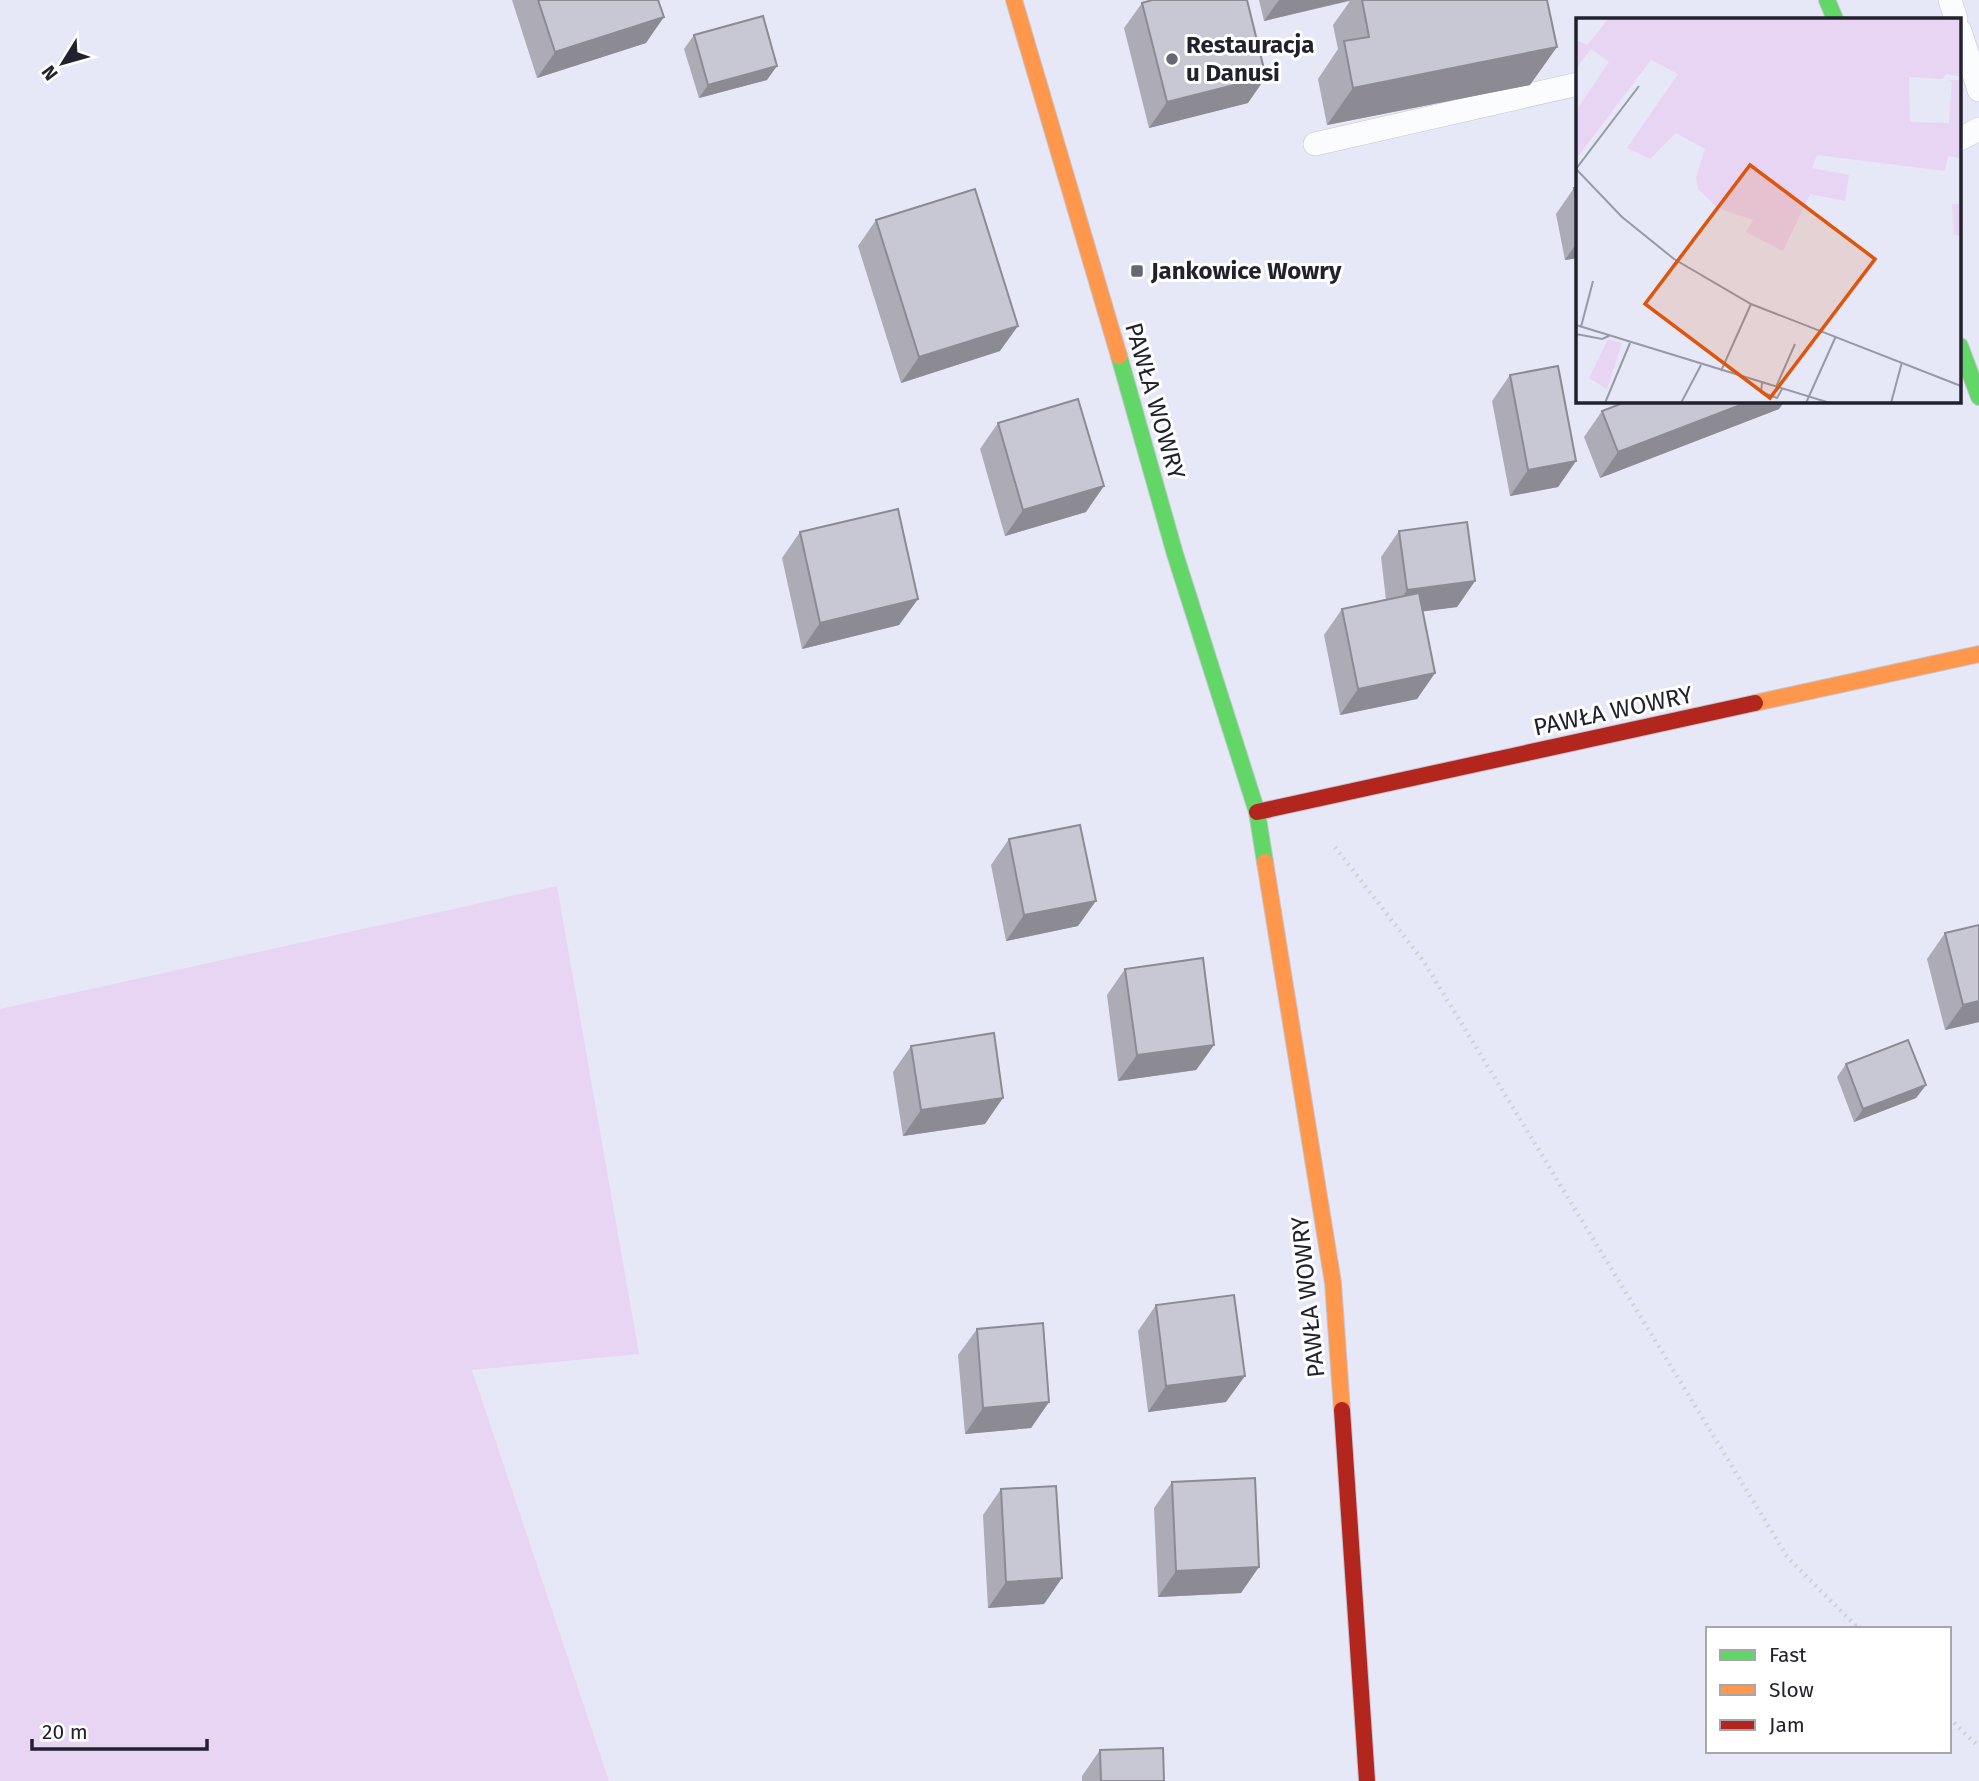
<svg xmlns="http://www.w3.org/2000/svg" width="1979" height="1781" font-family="'Fira Sans',sans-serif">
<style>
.green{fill:#e8d5f3}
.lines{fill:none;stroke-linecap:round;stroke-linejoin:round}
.lane-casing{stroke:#c5c6d3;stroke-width:24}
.fast-casing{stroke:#c5c6d3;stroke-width:18}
.slow-casing{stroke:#c5c6d3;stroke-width:18}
.jam-casing{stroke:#c5c6d3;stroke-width:18}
.path{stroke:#d2d2d6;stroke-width:4.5;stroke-dasharray:2 5;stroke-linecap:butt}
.lane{stroke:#fbfcfe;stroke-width:23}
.fast{stroke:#63d668;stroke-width:16}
.slow{stroke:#ff974d;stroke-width:16}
.jam{stroke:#b3261e;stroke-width:16}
.wall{fill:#acabb6}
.shaded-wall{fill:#8c8b94}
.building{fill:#c8c7d4;stroke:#8c8b94;stroke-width:2}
.poi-dot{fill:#666774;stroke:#fff;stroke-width:2.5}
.labels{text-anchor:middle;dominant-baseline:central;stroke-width:6;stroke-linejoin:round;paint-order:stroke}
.poi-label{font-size:24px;font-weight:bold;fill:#21222e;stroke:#fff;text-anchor:start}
.street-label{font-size:24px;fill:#21222e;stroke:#fff}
.inset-road{fill:none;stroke:#9799a7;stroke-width:2}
.view{fill:#de560e;fill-opacity:0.15;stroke:#de560e;stroke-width:3.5}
.inset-edge{fill:none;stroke:#21222e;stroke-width:3.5}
</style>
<rect width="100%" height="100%" fill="#e6e8f7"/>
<!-- green -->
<path class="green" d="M557 886 639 1354 472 1370 609 1781H0V1009Z"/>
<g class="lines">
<!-- lane casing -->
<g class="lane-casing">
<path id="lane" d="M1950 0 1956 19
M1960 31 1979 90
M1960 139 1979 129
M1315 144 1578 84"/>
</g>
<!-- fast casing -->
<g class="fast-casing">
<path id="fast" d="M1827 0 1835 19
M1960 346 1979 397
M1119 356 1175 554 1257 812 1265 862"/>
</g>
<!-- slow casing -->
<g class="slow-casing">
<path id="slow" d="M1014 0 1119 356
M1755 703 1979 654
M1265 862 1333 1283 1342 1410"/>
</g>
<!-- jam casing -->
<g class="jam-casing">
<path id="jam" d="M1257 812 1755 703
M1342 1410 1367 1781"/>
</g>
<!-- path -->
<path class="path" d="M1335 847 1424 962 1788 1558 1859 1629
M1949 1718 1979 1747"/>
<!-- lane -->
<use href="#lane" class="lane"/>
<!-- fast -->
<use href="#fast" class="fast"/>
<!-- slow -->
<use href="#slow" class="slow"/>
<!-- jam -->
<use href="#jam" class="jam"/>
</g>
<!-- wall -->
<path class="wall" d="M512 0H658L646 43 537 78Z
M1259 0H1362L1530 85 1327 125 1318 79 1338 49 1333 25 1350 1 1264 21Z
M1142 3 1248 103 1149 128 1124 28Z
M694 35 767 80 699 98 684 49Z
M1574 188H1578V258L1565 260 1556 214Z
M876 220 1000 351 901 383 858 246Z
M1510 375 1576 461 1558 487 1510 496 1492 401Z
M1779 409 1600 478 1584 437 1602 411Z
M998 423 1086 512 1005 536 980 449Z
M1399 531 1475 581 1457 607 1422 611 1435 673 1417 699 1340 715 1324 635 1342 609 1386 600 1381 557Z
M800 532 918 599 899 625 802 649 782 558Z
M1009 839 1078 926 1006 941 991 865Z
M1979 925V1022L1945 1030 1927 959 1945 933Z
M1125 969 1214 1045 1196 1070 1118 1081 1107 995Z
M911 1046 985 1124 903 1136 893 1072Z
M1846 1064 1926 1085 1916 1098 1854 1122 1837 1077Z
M1156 1305 1226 1402 1148 1412 1138 1331Z
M977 1329 1049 1402 1031 1428 965 1434 958 1355Z
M1172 1482 1241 1593 1158 1597 1154 1508Z
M1001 1489 1062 1578 1044 1604 988 1608 983 1515Z
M1100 1750 1164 1781H1082V1776Z"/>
<!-- shaded-wall -->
<path class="shaded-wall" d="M1279 0H1351L1264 21Z
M664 17 646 43 537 78 555 52Z
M1557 47 1530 85 1327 125 1353 88Z
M777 66 767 80 699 98 708 85Z
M1266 77 1248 103 1149 128 1167 102Z
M1578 241V258L1565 260Z
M1018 326 1000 351 901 383 919 357Z
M1751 401H1785L1779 409 1600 478 1618 452Z
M1576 461 1558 487 1510 496 1528 470Z
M1104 486 1086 512 1005 536 1023 510Z
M1475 581 1457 607 1389 616 1407 590Z
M918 599 899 625 802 649 820 623Z
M1435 673 1417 699 1340 715 1358 689Z
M1096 901 1078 926 1006 941 1024 915Z
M1979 1001V1022L1945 1030 1963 1005Z
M1214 1045 1196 1070 1118 1081 1137 1055Z
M1926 1085 1916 1098 1854 1122 1863 1109Z
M1003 1098 985 1124 903 1136 921 1110Z
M1245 1376 1226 1402 1148 1412 1166 1386Z
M1049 1402 1031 1428 965 1434 983 1408Z
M1259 1567 1241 1593 1158 1597 1176 1571Z
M1062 1578 1044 1604 988 1608 1006 1582Z"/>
<!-- building -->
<path class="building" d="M538 0H658L664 17 555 52Z
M1152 0H1247L1266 77 1167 102 1142 3Z
M1362 0H1547L1557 47 1353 88 1344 41 1369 37Z
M763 16 777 66 708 85 694 35Z
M1574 188H1578V209Z
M975 189 1018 326 919 357 876 220Z
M1558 366 1576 461 1528 470 1510 375Z
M1078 399 1104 486 1023 510 998 423Z
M1628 401H1751L1618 452 1602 411Z
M898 509 918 599 820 623 800 532Z
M1467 522 1475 581 1407 590 1399 531Z
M1419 593 1435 673 1358 689 1342 609Z
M1080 825 1096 901 1024 915 1009 839Z
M1979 925V1001L1963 1005 1945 933Z
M1203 958 1214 1045 1137 1055 1125 969Z
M994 1033 1003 1098 921 1110 911 1046Z
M1908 1040 1926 1085 1863 1109 1846 1064Z
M1234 1295 1245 1376 1166 1386 1156 1305Z
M1043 1323 1049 1402 983 1408 977 1329Z
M1255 1478 1259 1567 1176 1571 1172 1482Z
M1056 1486 1062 1578 1006 1582 1001 1489Z
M1163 1748 1164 1781H1101L1100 1750Z"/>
<!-- markers -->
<g class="poi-dot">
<circle cx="1172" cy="59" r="7"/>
<rect x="1130" y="264" width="14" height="14" rx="3.5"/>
</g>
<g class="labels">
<!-- poi labels -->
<g class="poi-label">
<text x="1186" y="45">Restauracja<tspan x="1186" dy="28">u Danusi</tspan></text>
<text x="1151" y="271">Jankowice Wowry</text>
</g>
<!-- street labels -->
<g class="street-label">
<text transform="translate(1155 401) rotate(74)">PAWŁA WOWRY</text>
<text transform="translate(1613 711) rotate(-12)">PAWŁA WOWRY</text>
<text transform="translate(1308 1297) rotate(-96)">PAWŁA WOWRY</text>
</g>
</g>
<!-- overview -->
<g transform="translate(1576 18)">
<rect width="385" height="385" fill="#e6e8f7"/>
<path d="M33 0H385V59L371 56 366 61 333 59 334 104 373 105 376 64 371 62H385V141L372 138 369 153 241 137 236 150 273 157 269 183 234 176 207 233 170 214 177 202 140 189 122 171 120 159 129 131 100 115 74 141 51 130 102 56 75 42 0 141V93L33 44 15 31 0 51V22L11 27ZM376 186H385V218L378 217ZM32 321 46 325 31 371 13 360Z" fill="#e8d5f3"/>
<path class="inset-road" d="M63 68 0 151 46 199 98 241 175 286 385 368M0 307 254 385M5 309 17 263M0 316 26 321 33 318M145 353 175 286M186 365 185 374 201 380 206 371M200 369 219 326M29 385 54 325M105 385 125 347M230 385 260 318M315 385 326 344"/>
<path class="view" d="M174 147 299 241 194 380 69 286Z"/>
<rect width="385" height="385" class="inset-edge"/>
</g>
<!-- legend -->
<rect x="1706" y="1627" width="245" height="126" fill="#ffffff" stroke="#a6a7ab" stroke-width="2"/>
<rect x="1720" y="1650" width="35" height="10" fill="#63d668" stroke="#a6a7ab" stroke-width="2"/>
<text x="1769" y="1662" font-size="21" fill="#21222e">Fast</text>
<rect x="1720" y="1685" width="35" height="10" fill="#ff974d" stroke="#a6a7ab" stroke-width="2"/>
<text x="1769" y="1697" font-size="21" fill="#21222e">Slow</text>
<rect x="1720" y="1720" width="35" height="10" fill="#b3261e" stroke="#a6a7ab" stroke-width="2"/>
<text x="1769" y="1732" font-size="21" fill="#21222e">Jam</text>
<!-- north arrow -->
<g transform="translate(63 63) rotate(233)" stroke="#ffffff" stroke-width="5" paint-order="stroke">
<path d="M0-5L12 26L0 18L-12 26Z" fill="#21222e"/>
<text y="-10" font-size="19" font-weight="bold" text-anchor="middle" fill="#21222e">N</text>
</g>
<!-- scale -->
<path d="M32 1739v10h175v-10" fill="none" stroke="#21222e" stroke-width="3.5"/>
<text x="42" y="1739" font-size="21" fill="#21222e" stroke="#ffffff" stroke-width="5" paint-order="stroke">20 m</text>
</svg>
